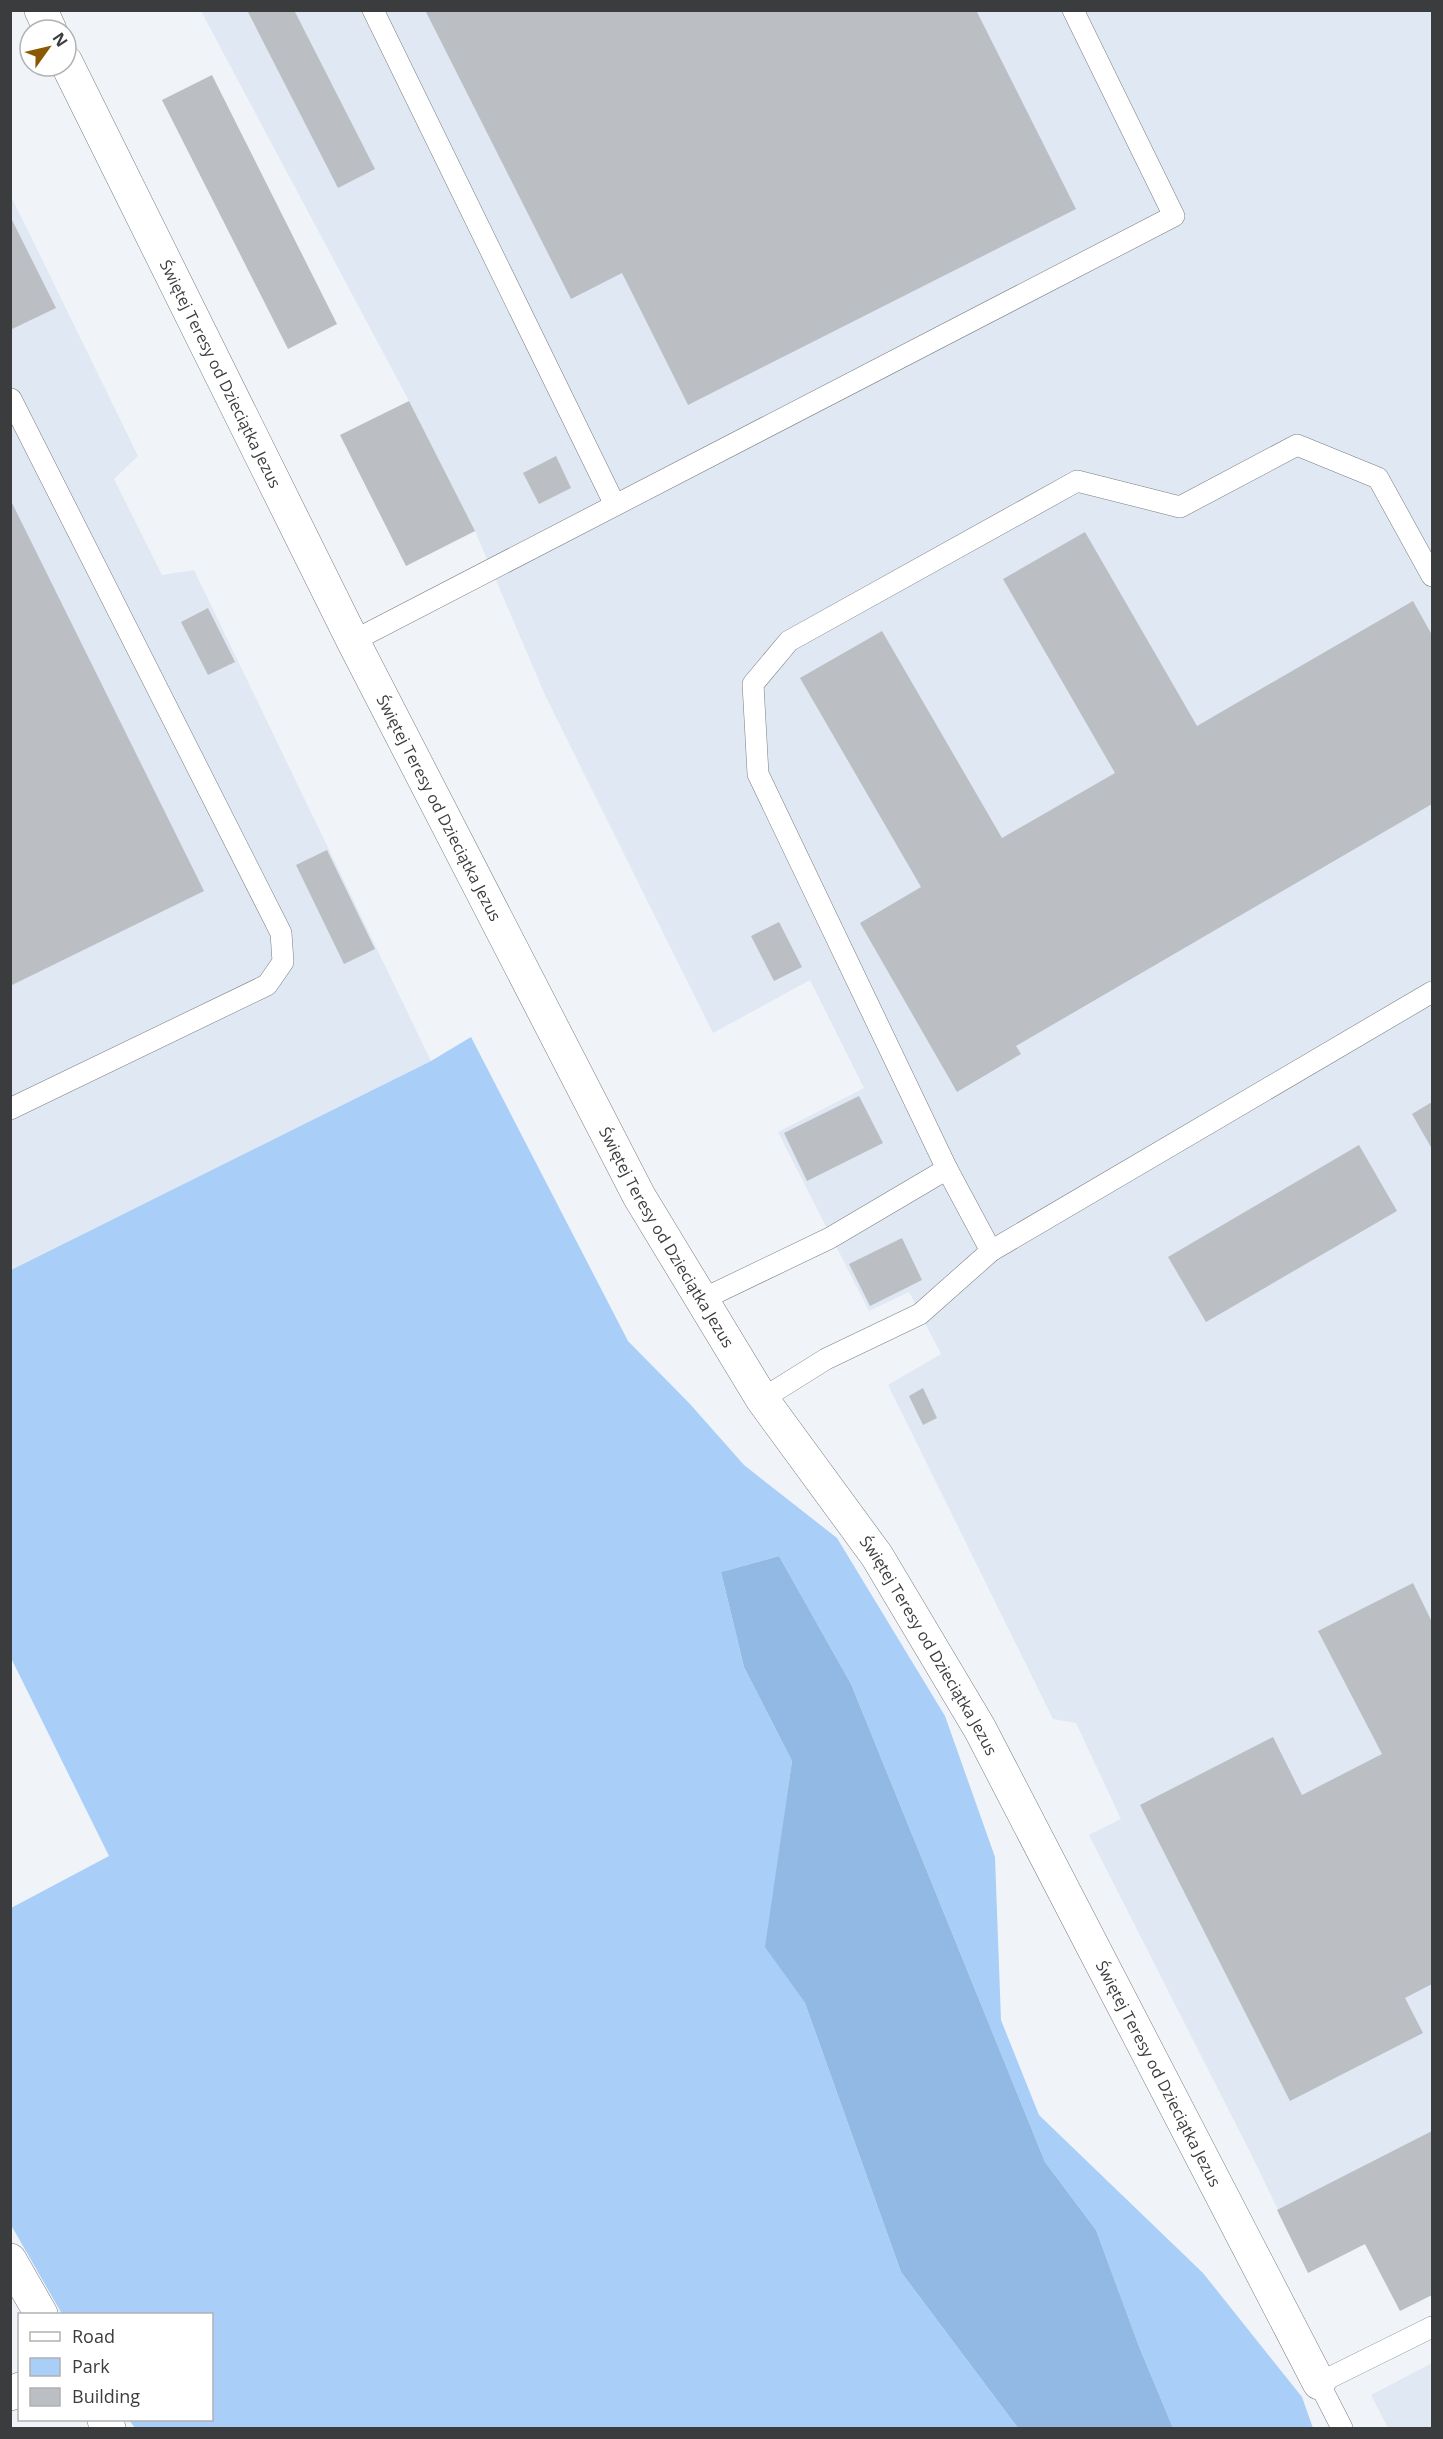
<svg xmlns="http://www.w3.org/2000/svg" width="1443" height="2439" viewBox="0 0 1443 2439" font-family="'Open Sans',sans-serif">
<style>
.built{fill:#dfe8f3}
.green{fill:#a9cff9}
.forest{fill:#92b9e4}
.building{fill:#bbbfc3}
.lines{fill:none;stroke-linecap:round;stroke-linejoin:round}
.service-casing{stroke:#7a7e82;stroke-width:22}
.minor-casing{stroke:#7a7e82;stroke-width:34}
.service{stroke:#fff;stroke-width:21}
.minor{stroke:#fff;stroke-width:33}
.labels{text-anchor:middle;stroke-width:5;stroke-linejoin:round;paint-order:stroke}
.street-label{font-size:16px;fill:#3a3c3e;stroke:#fff}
</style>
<rect width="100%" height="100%" fill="#f0f4f9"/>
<!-- built -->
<g class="built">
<polygon points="201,11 1432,11 1432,2295 1400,2311 1365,2244 1308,2272 1251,2154 1089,1835 1121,1819 1076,1723 1053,1719 888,1385 941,1354 909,1292 869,1311 778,1132 864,1088 810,980 713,1033 545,695 475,531 409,401"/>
<polygon points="10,194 138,456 114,479 162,575 194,570 431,1061 11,1270"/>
<polygon points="1432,2363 1432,2428 1388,2428 1371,2395"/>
</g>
<!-- green -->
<polygon class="green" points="471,1037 628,1341 690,1404 744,1465 837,1538 945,1716 995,1857 1001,2020 1039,2115 1203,2273 1302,2397 1313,2428 1173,2428 1140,2349 1096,2230 1045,2162 851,1684 779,1556 721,1572 744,1667 792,1761 766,1947 805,2003 901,2272 1018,2428 135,2428 129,2420 212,2420 212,2314 62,2314 11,2225 11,1908 109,1856 11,1658 11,1270 431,1061"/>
<!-- forest -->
<polygon class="forest" points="779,1556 851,1684 1045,2162 1096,2230 1140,2349 1173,2428 1018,2428 901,2272 805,2003 765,1947 792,1761 744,1667 721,1572"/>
<!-- building -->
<g class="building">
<polygon points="247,10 294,10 375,169 338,188"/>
<polygon points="425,10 976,10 1076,209 688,405 622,273 571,299"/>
<polygon points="212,75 337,324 288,349 162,100"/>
<polygon points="10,216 56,308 10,330"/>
<polygon points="409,401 475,531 406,566 340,435"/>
<polygon points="556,456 571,488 539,504 523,473"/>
<polygon points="10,499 204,891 10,986"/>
<polygon points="1085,532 1197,726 1413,601 1432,635 1432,804 1016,1046 1021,1054 957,1092 860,923 921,887 800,678 882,631 1002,838 1115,773 1003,579"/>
<polygon points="208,608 235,662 208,675 181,622"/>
<polygon points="327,850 375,949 344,964 296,865"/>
<polygon points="779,922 802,967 774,981 751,936"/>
<polygon points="859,1096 883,1143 807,1181 784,1133"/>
<polygon points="1432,1102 1432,1149 1412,1114"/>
<polygon points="1359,1145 1397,1211 1206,1322 1168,1257"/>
<polygon points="902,1238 922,1280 870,1306 849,1264"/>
<polygon points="923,1388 937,1418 923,1425 909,1396"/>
<polygon points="1413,1583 1432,1622 1432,1984 1405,1998 1423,2033 1290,2101 1140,1805 1273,1737 1302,1795 1382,1754 1318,1631"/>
<polygon points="1432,2131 1432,2295 1400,2311 1365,2244 1308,2273 1277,2210"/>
</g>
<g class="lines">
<defs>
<g id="service">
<polyline points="373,10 615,505"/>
<polyline points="353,641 1174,216 1073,10"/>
<polyline points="10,1109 267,985 283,962 281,933 11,399"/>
<polyline points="991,1251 947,1169 758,774 753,684 789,641 1077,481 1180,507 1297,445 1378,478 1432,576"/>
<polyline points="701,1300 830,1238 947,1169"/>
<polyline points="762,1399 826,1359 920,1314 991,1251 1432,992"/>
<polyline points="1342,2428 1319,2383 1432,2327"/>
</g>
<g id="minor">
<polyline points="41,10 50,30"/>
<path id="s1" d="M66,62l287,579 286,555 123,203 115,157 103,173 339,654"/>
<polyline points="10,2260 41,2314"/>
<polyline points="10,2394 20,2389"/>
<polyline points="104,2420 109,2428"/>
</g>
</defs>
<!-- service casing -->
<use href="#service" class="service-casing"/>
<!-- minor casing -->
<use href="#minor" class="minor-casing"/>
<!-- service -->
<use href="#service" class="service"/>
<!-- minor -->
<use href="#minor" class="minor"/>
</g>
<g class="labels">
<!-- street labels -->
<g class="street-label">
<text dy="6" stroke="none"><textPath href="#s1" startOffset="348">Świętej Teresy od Dzieciątka Jezus</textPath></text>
<text dy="6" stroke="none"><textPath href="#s1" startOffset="834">Świętej Teresy od Dzieciątka Jezus</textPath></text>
<text dy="6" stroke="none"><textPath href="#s1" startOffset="1320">Świętej Teresy od Dzieciątka Jezus</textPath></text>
<text dy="6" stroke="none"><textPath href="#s1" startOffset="1806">Świętej Teresy od Dzieciątka Jezus</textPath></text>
<text dy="6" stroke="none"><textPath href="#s1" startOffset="2292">Świętej Teresy od Dzieciątka Jezus</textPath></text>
</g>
</g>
<!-- border -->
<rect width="1443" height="2439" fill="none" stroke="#3a3c3e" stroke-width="24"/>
<!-- legend -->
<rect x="18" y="2313" width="195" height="108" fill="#ffffff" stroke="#b0b1b2" stroke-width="1.5"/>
<rect x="30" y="2332" width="30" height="9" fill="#ffffff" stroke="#b0b1b2" stroke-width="1.5"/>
<text x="72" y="2343" font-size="18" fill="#3a3c3e">Road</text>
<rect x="30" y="2358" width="30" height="18" fill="#a9cff9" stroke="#b0b1b2" stroke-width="1.5"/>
<text x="72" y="2373" font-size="18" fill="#3a3c3e">Park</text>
<rect x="30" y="2388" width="30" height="18" fill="#bbbfc3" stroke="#b0b1b2" stroke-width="1.5"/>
<text x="72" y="2403" font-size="18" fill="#3a3c3e">Building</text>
<!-- north arrow -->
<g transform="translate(48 48) rotate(56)"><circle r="28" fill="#ffffff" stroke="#b0b1b2" stroke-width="1.5"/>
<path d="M0-4.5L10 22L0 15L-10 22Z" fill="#8b5803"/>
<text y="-9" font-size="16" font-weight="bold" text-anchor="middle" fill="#3a3c3e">N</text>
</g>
</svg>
